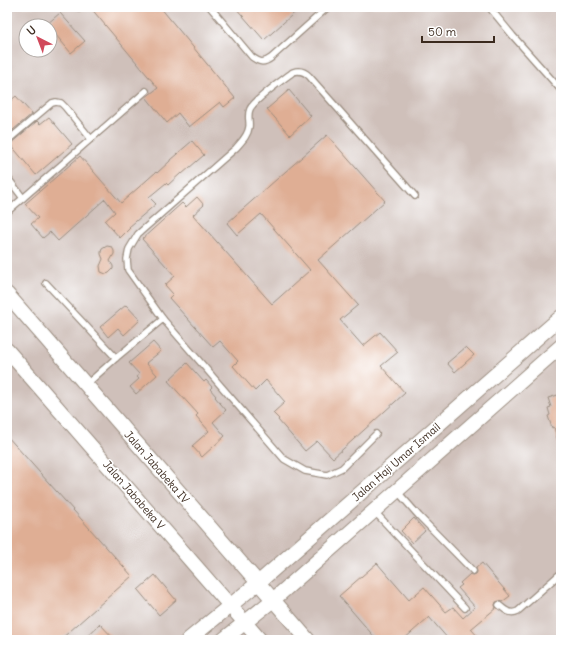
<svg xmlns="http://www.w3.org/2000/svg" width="568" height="647" viewBox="0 0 568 647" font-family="Delius,sans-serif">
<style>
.industrial{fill:#cfc0ba;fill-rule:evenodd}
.building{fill:#dfae94}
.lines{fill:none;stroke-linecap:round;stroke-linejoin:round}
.service-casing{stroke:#9a8c7f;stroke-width:8}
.tertiary-casing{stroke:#9a8c7f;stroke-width:16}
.service{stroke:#fff;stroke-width:5.5}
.tertiary{stroke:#fff;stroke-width:14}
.labels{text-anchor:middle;stroke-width:3;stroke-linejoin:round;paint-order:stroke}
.street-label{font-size:11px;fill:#3b2a1e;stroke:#fff}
</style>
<rect width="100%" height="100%" fill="#fff"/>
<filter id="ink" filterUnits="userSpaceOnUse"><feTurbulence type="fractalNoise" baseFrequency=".025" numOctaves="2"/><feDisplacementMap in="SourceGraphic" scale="8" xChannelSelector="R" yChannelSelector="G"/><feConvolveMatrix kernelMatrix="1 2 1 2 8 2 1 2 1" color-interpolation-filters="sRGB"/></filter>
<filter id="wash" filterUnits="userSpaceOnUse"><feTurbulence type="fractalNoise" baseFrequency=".012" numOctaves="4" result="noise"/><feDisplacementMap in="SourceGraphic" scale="16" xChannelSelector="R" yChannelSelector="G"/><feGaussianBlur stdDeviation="0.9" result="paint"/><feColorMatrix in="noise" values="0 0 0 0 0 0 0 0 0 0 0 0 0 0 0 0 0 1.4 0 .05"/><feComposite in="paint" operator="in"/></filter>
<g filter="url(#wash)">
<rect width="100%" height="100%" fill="#f8efe0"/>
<!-- industrial -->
<path class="industrial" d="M7,7h554v633h-554zM26,26h24v24h-24z"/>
<g id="blocks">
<!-- building -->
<g class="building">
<polygon points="90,7 160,7 235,98 224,107 220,102 189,127 178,113 167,123 146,97 158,88"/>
<polygon points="235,7 301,7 264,40"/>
<polygon points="60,13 85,41 71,53 50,28 50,26 48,26 47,24"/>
<polygon points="289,90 311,116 290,135 267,109"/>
<polygon points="16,96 32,114 7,135 7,104"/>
<polygon points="49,117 72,144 36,175 10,144 37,121 40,124"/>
<polygon points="327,135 385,201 318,260 358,305 340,320 363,346 380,332 398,352 381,366 405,393 333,458 317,441 305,451 278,420 279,419 273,413 285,402 266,380 255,391 233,366 238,361 220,341 213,347 169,298 173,294 165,285 175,276 142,239 182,203 186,207 197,197 204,205 193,215 272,304 310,270 261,214 237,235 227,223"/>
<polygon points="192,141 204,155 182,174 181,173 168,185 166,183 149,197 156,204 129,227 130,228 120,238 105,221 115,212 105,199 58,241 50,232 43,238 31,224 38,218 25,204 80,156 121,203 156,172 157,173 170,161 170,160"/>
<polygon points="107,246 112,247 114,251 114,254 110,261 113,266 113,269 109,273 106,274 101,272 100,266 103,259 101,254 101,252 102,249"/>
<polygon points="126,305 140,320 124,335 118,328 108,337 100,327"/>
<polygon points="153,342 161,351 146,363 157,375 136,394 130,387 139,379 137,377 139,374 129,363"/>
<polygon points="466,347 474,355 455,372 447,363"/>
<polygon points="187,363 204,382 206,380 212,387 210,389 216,396 215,397 226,410 213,422 225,436 202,457 192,446 209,431 196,416 198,414 168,381"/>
<polygon points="561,394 561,445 559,446 554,427 552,428 548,416 550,415 548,408 551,407 548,398"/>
<polygon points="7,436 132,576 60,640 7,640"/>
<polygon points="414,518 425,531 412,543 401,531"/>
<polygon points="377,563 409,600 424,587 446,612 453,607 463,618 475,607 458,588 462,585 460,583 470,574 472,575 476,574 477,572 476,568 482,563 510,596 502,602 499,601 496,602 495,605 496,608 471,629 481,640 449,640 429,617 403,640 377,640 339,596"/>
<polygon points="155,575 176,600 159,615 138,590"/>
<polygon points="100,624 115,640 83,640"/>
</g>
</g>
</g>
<g filter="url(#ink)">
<use href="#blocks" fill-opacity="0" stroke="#9a8c7f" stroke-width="1"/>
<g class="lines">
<defs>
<g id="service">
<polyline points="77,7 82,8 85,7"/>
<path d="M210,7l42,50c7,5 11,7 19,1l57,-51"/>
<polyline points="489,7 513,36 561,90"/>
<polyline points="7,141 52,103 56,102 61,103 65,107 91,139"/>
<polyline points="7,177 23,198"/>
<polyline points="7,212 146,91"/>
<polyline points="46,283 116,358"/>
<path d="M163,319l-35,-49 -1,-11 2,-10 9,-15 98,-86c5,-6 12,-12 13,-21 1,-6 -2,-11 1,-18 4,-9 34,-30 43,-37 6,-2 11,-1 16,4l106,120"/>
<polyline points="87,384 116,358 163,319 284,459 305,471 327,475 342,468 376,434"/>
<polyline points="397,491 419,516 473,571"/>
<polyline points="374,511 465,608"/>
<path d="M499,605c6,5 11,10 19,6l43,-38"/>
</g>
<g id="tertiary">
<polyline points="7,294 308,640"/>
<polyline points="7,350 260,640"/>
<polyline points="188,640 258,583 561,317"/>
<polyline points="223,640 273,600 561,346"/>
</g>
</defs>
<!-- service casing -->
<use href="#service" class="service-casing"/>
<!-- tertiary casing -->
<use href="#tertiary" class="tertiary-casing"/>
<!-- service -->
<use href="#service" class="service"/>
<!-- tertiary -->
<use href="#tertiary" class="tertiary"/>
</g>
</g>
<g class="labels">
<!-- street labels -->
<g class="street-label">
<text transform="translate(396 462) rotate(-41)" y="4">Jalan Haji Umar Ismail</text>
<text transform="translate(157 467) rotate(49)" y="4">Jalan Jababeka IV</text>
<text transform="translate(134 495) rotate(49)" y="4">Jalan Jababeka V</text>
</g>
</g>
<!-- margin -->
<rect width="568" height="647" fill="none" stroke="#fff" stroke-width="24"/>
<!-- north arrow -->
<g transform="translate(38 38) rotate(318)"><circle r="19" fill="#ffffff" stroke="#b1aaa5"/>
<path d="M0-3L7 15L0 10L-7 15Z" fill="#d1495b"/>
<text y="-6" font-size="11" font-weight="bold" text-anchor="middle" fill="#3b2a1e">U</text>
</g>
<!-- scale -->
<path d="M422 36v6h72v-6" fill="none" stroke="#3b2a1e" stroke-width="2"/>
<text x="428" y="36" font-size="12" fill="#3b2a1e" stroke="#ffffff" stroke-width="3" paint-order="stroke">50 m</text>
</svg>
